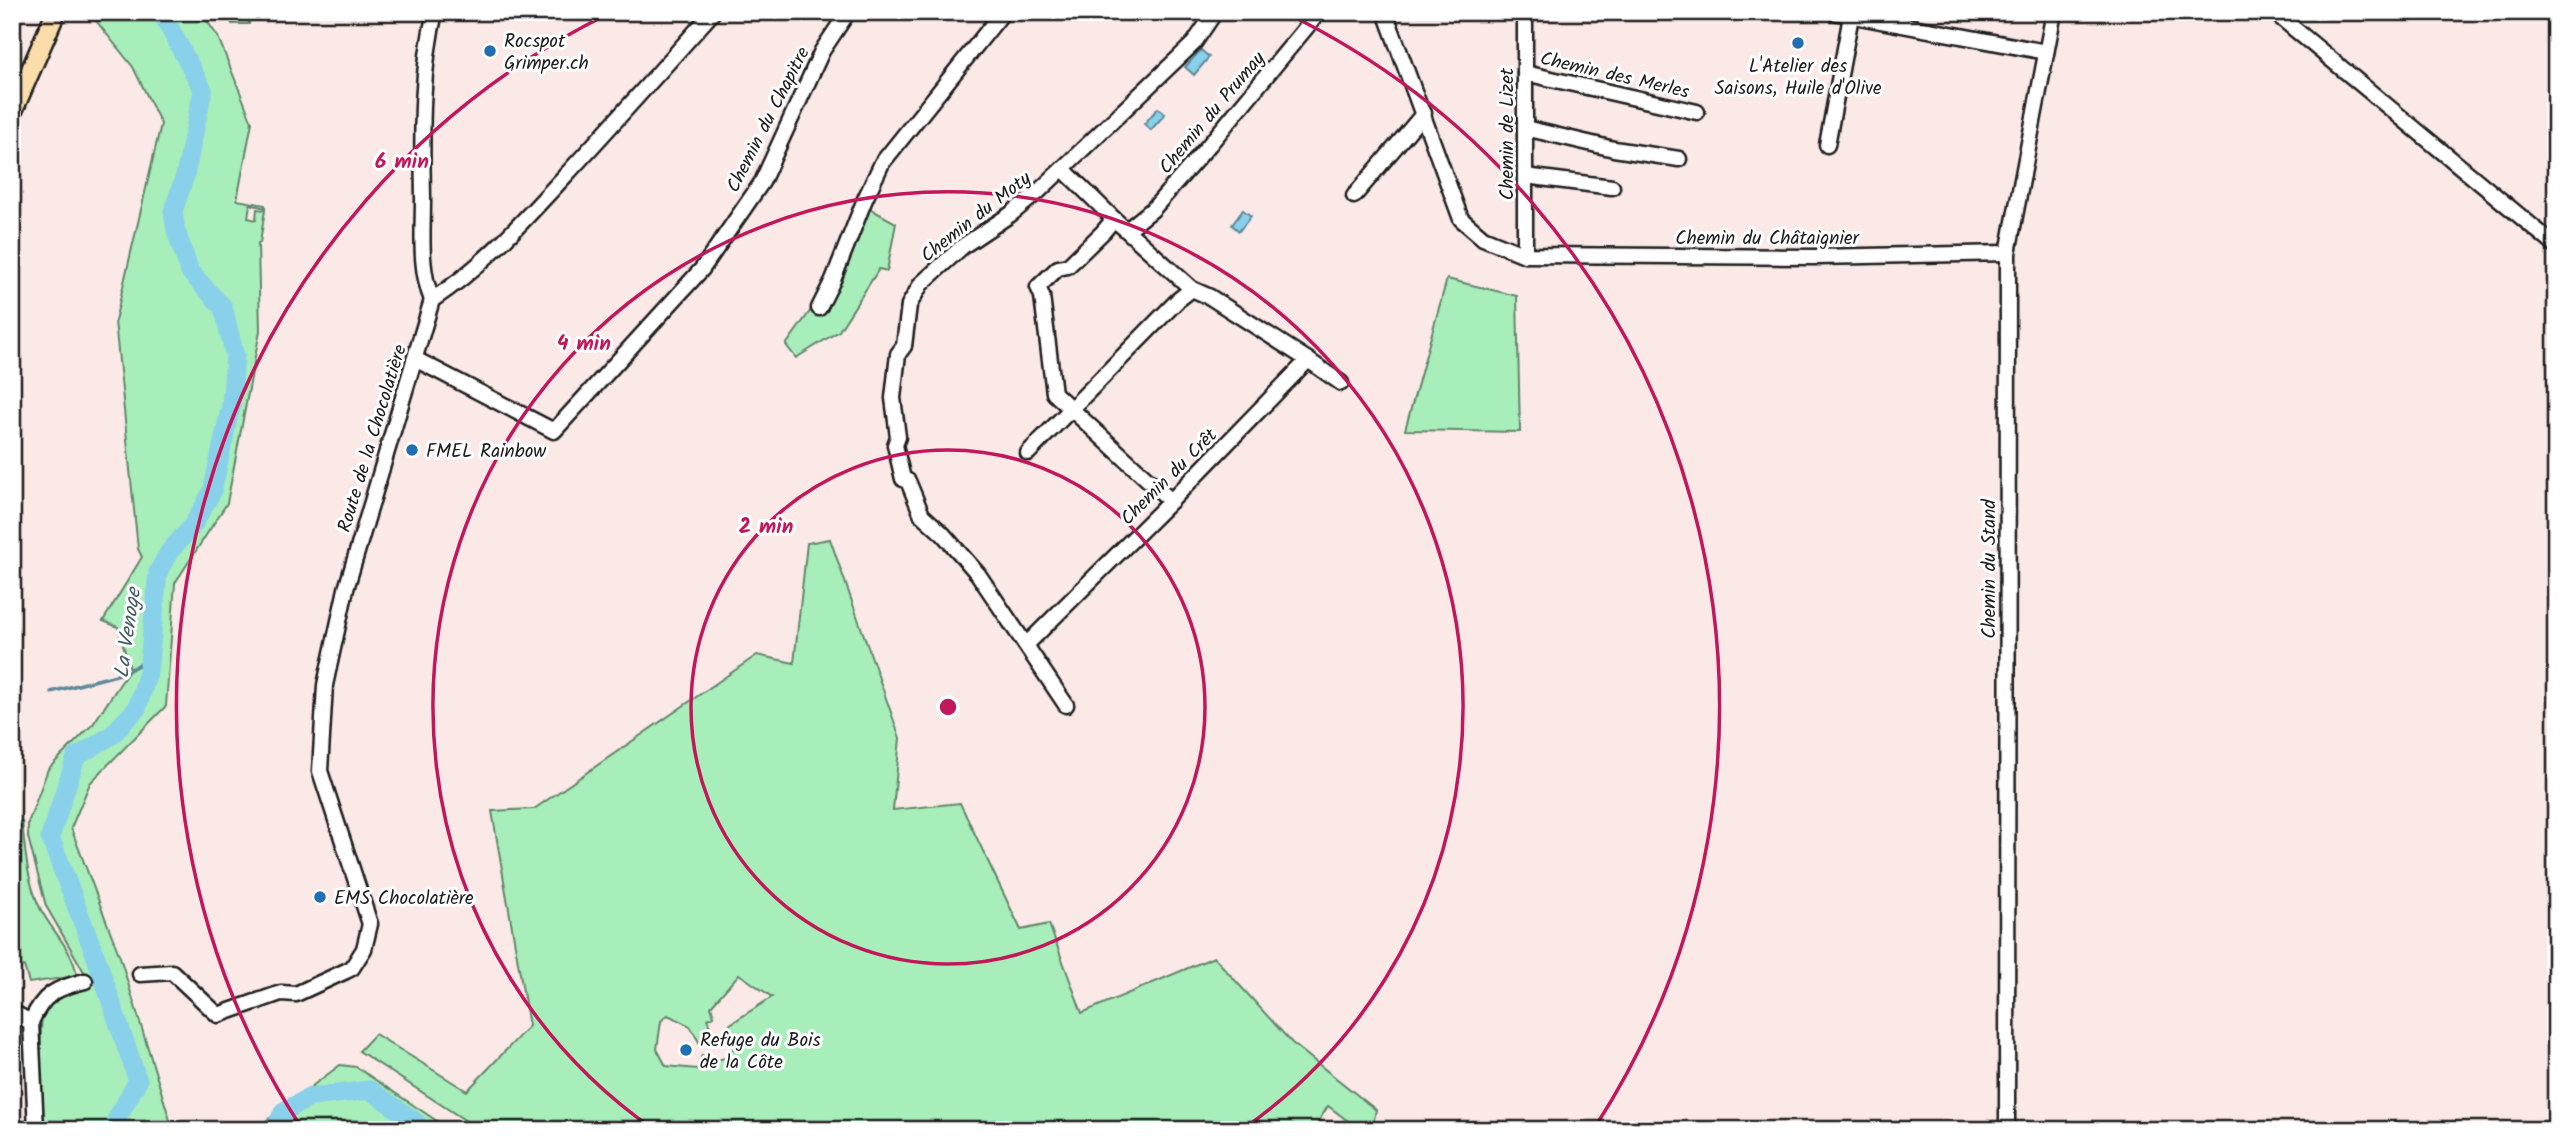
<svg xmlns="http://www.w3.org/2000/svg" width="2568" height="1142" viewBox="0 0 2568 1142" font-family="Kalam,sans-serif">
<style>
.green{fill:#a8eeba;stroke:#62856b;stroke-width:2;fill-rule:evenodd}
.water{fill:#89d0eb;stroke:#5d8898;stroke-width:2}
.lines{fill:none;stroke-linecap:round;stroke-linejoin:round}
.stream{stroke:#5d8898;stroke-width:3.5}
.river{stroke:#89d0eb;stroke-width:19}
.minor-casing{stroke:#1c1c1c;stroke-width:19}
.major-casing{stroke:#1c1c1c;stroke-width:23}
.minor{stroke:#fff;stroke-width:14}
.major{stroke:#fbddab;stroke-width:18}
.ring{fill:none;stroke:#c2185b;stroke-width:3.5}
.poi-dot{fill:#1f6fb2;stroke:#fff;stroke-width:2.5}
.labels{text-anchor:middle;stroke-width:6;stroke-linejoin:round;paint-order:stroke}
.poi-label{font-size:19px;fill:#1c1c1c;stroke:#fff;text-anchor:start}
.street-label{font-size:19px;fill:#1c1c1c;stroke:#fff}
.water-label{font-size:21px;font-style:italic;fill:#425b64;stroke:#fff}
.centre{fill:#c2185b;stroke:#fff;stroke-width:3.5}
.ring-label{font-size:21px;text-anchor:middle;font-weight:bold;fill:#c2185b;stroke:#fff;stroke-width:6;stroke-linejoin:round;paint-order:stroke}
</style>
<rect width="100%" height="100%" fill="#fbe9e7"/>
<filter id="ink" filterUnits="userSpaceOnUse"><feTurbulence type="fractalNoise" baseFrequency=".0143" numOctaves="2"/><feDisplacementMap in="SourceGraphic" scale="14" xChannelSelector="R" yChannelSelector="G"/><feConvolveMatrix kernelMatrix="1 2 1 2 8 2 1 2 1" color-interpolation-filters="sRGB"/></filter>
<g filter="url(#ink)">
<!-- green -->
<g class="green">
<polygon points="89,12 201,12 218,37 252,122 237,200 265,205 265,208 250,204 248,218 256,220 257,209 265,210 260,243 258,243 260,331 227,503 175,583 166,706 90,783 71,828 120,957 173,1130 42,1130 39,1076 42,1010 63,992 91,984 46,906 28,837 28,823 48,769 93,724 130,669 118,627 103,621 142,557 138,549 115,321 161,124 133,67"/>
<rect x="232" y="12" width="17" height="12"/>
<polygon points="865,206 896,223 887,271 879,269 839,331 796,358 786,345 823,293"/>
<polygon points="1447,279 1517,296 1520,432 1405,430"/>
<path d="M830,539l70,199 -7,72 67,-7 61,127 28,-6 33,89 132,-56 78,86 84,67 -4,20h-12l-32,-24 -15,24h-833l-121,-79 16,-17 92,57 62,-65 -37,-215 42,-2 223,-154 37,8 13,-120zM739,974l33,23 -43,28 7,19 -7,13 -15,4 -12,-6 -5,14 -31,-3 -9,-17 4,-28 7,-6 22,11 9,16 12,-8 -3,-15 6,-3 -3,-10z"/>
<path d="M22,821c3,29 5,60 18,87 12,24 33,41 37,68l-48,7 -5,-17 -12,3v-145z"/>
<polygon points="340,1065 356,1067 446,1127 446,1130 254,1130"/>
</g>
<!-- water -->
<g class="water">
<polygon points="1201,50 1209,57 1194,75 1185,67"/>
<polygon points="1158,108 1165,114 1151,130 1144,124"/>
<polygon points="1243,210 1251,216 1239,231 1232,225"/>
</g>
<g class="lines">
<!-- stream -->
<polyline class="stream" points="51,692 124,673 149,659"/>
<!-- river -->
<g class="river">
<polyline points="117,1130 117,1118 138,1081 97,960 50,837 76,757 112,735 137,708 148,673 158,572 169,552 193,525 212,492 231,406 235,356 223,307 190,272 176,231 173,211 185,176 203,90 161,12"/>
<polyline points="274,1130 284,1111 311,1097 370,1090 417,1123 420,1130"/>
</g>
<defs>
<g id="minor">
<polyline points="1385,12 1461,219 1483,238 1525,255 1817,257 2008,253"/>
<polyline points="1525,12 1525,255"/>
<polyline points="1833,12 2046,52"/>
<polyline points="2274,12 2556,246"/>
<polyline points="1525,73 1697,112"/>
<polyline points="1525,128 1614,149 1679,159"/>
<polyline points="1827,145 1851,16"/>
<polyline points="1063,169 1114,219 1192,289 1210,297 1308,360"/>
<polyline points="1525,176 1612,187"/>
<polyline points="1354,196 1424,113"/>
<polyline points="1114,219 1103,232 1068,266 1058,268 1038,287 1042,296 1054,393 1171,501"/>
<polyline points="1127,230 1153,209 1209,145 1319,12"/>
<path d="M432,300c-13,-32 -9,-67 -9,-101 -1,-63 -3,-125 12,-187"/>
<polyline points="819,308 833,280 865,199 882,163 1003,12"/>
<polyline points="415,359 554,431 702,269 762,182 822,51 848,12"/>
<polyline points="1028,453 1178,300 1192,289"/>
<polyline points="1026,645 1171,501 1308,360 1341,383"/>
<polyline points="1066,705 978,574 943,534 922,515 908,481 903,479 895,445 898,437 893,398 898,354 904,346 909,305 921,284 963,246 1011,214 1039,191 1194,43 1215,12"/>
<path d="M140,974l32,-2 46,43 63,-22 15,1 50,-23 6,-3 12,-19 6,-25 -50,-153 5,-86 21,-96 86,-289c51,-33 92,-80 133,-124 50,-54 99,-109 148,-164"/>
<polyline points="12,1012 31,1022"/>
<path d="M36,1130l-5,-108c12,-28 25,-34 54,-41"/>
<polyline points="2007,1130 2008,253 2054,12"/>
</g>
<polyline id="major" points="12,113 56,12"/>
</defs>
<!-- minor casing -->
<use href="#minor" class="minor-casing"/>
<!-- major casing -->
<use href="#major" class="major-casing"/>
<!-- minor -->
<use href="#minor" class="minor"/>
<!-- major -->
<use href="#major" class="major"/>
</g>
</g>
<!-- distance rings -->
<g class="ring">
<circle cx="948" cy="707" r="257"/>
<path d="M653 1129A515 515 0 1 1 1243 1129"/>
<path d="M301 1127A772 772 0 0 1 610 13M1286 13A772 772 0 0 1 1595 1127"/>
</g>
<!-- markers -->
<g class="poi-dot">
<circle cx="1798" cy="43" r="7"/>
<circle cx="490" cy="51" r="7"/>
<circle cx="412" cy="450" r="7"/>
<circle cx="320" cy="897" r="7"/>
<circle cx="686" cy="1050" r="7"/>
</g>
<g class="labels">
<!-- poi labels -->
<g class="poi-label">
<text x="504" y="47">Rocspot<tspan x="504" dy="22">Grimper.ch</tspan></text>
<text x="1798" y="72" text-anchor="middle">L'Atelier des<tspan x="1798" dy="22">Saisons, Huile d'Olive</tspan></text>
<text x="426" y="457">FMEL Rainbow</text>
<text x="334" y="904">EMS Chocolatière</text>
<text x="700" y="1046">Refuge du Bois<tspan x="700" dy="22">de la Côte</tspan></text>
</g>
<!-- street labels -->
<g class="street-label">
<text transform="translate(1615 74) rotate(13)" y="7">Chemin des Merles</text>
<text transform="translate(1211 112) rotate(-50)" y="7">Chemin du Prumay</text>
<text transform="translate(767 119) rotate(-63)" y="7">Chemin du Chapitre</text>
<text transform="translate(1506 134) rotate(-90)" y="7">Chemin de Lizet</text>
<text transform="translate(975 216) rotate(-38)" y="7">Chemin du Moty</text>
<text x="1767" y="244">Chemin du Châtaignier</text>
<text transform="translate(371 438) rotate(-73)" y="7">Route de la Chocolatière</text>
<text transform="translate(1168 476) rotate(-45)" y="7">Chemin du Crêt</text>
<text transform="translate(1988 569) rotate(-90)" y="7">Chemin du Stand</text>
</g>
<!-- water labels -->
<g class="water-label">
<text transform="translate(127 633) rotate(-82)" y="7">La Venoge</text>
</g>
</g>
<circle cx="948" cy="707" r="10" class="centre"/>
<g class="ring-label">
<text x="402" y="168">6 min</text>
<text x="584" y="350">4 min</text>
<text x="766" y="533">2 min</text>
</g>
<!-- margin -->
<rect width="2568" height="1142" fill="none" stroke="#fff" stroke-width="42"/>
<rect x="21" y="21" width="2526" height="1100" fill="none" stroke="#1c1c1c" stroke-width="2.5" filter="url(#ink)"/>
</svg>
